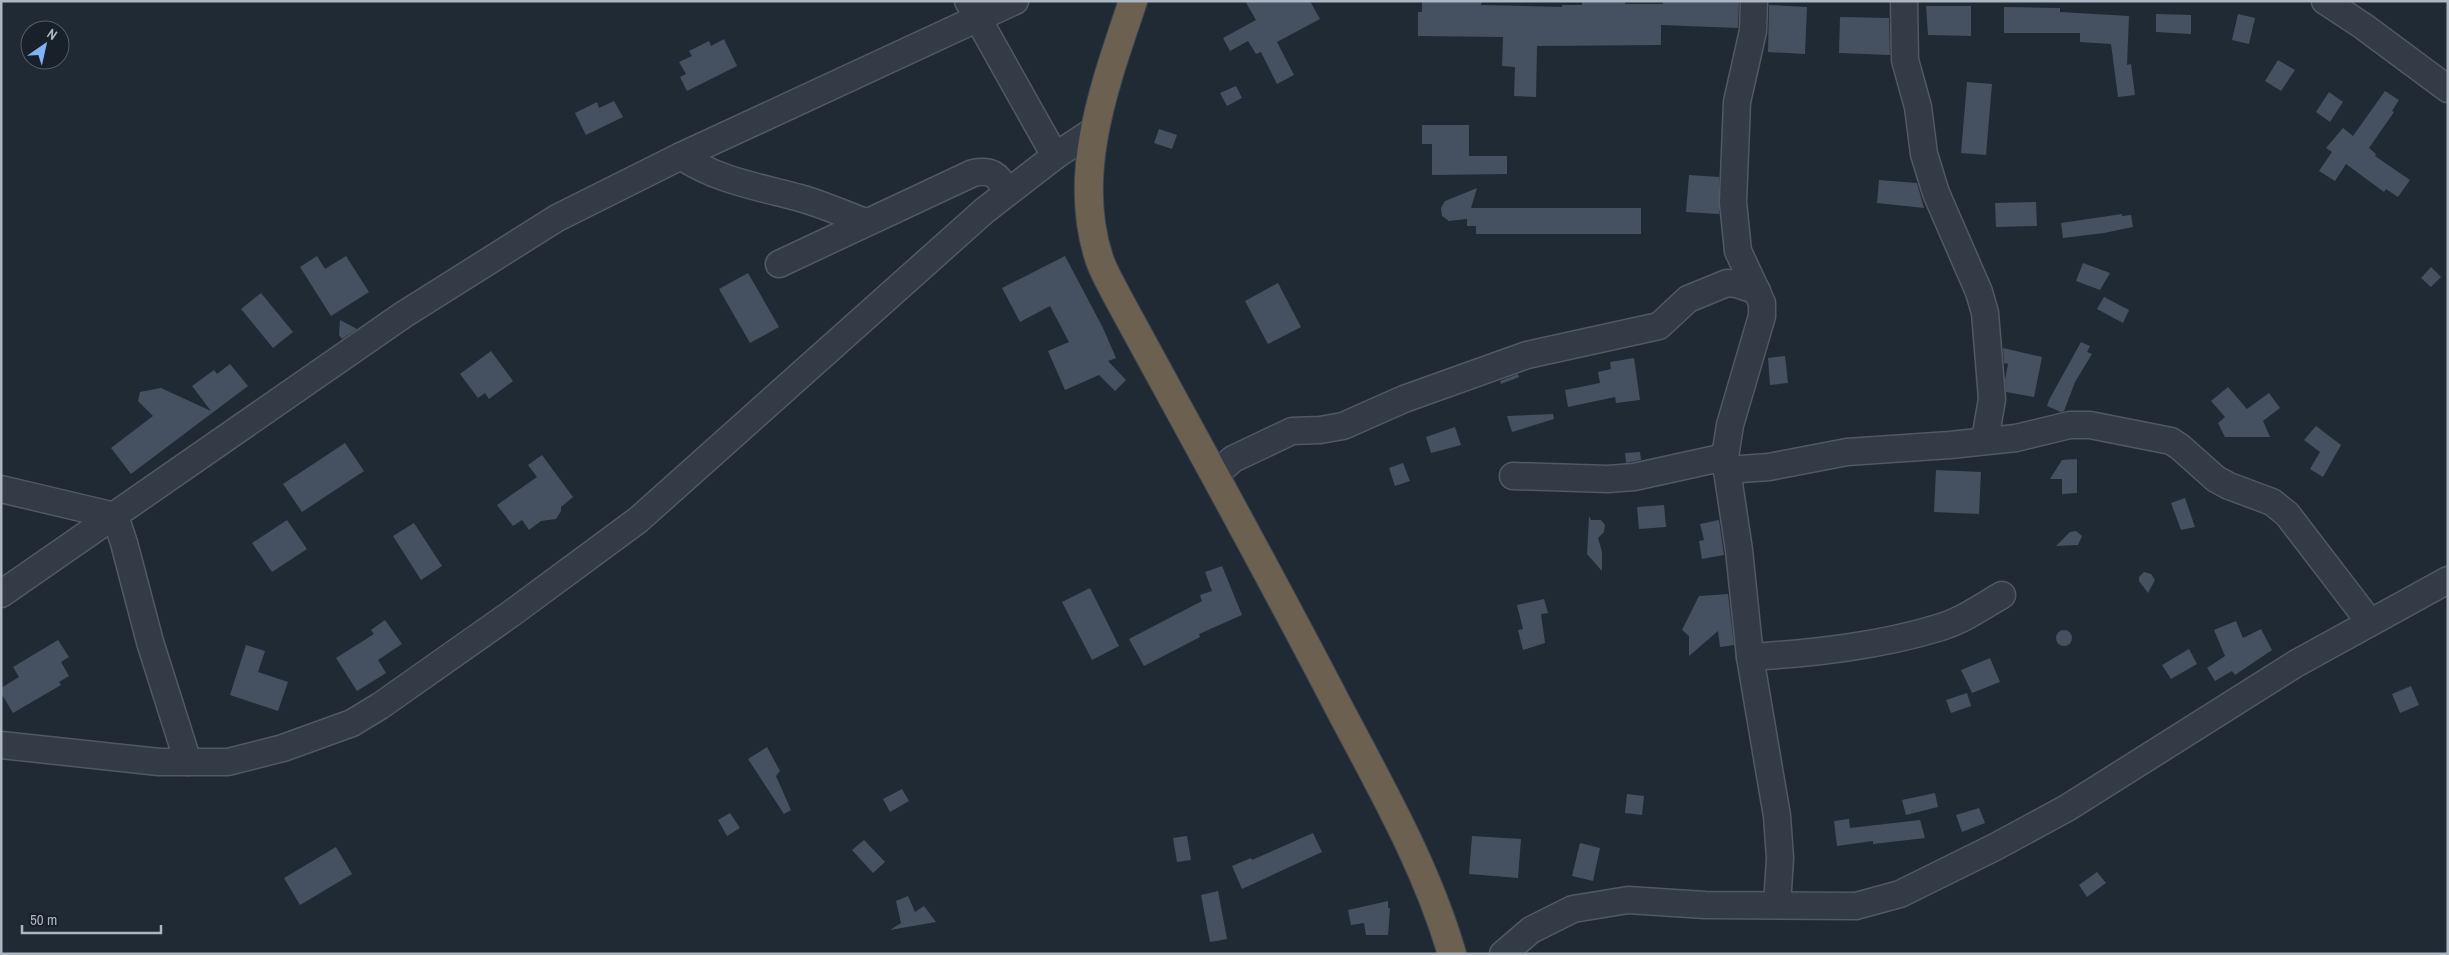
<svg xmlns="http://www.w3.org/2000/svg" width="2449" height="955" viewBox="0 0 2449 955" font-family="'Archivo Narrow',sans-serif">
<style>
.building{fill:#455160}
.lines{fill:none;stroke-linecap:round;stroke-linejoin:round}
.minor-casing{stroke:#505964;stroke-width:29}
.highway-casing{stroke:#3d4651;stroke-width:30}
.minor{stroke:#333c46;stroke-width:26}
.highway{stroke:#6c6050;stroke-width:28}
</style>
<rect width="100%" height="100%" fill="#1f2a35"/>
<!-- building -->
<g class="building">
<polygon points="1245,1 1310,1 1320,19 1277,42 1294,75 1277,84 1261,52 1256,54 1248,41 1230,51 1223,38 1256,20"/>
<polygon points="1422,1 1482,1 1481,5 1562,7 1562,5 1582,5 1582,1 1625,1 1625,4 1663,4 1663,1 1739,1 1738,28 1661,25 1661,45 1537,46 1536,97 1514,96 1515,67 1502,66 1503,37 1418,36 1418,12 1422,12"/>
<polygon points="1769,5 1807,7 1805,54 1768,52"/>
<polygon points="1926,6 1971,6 1971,36 1928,35"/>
<polygon points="2004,7 2060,8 2060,12 2129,16 2127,65 2131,64 2135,95 2118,97 2111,44 2080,42 2080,33 2004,33"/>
<polygon points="2156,14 2191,15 2191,34 2156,32"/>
<polygon points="2238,14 2255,18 2249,44 2232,40"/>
<polygon points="1840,17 1889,18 1890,55 1839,53"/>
<polygon points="724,39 737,66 687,91 680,77 686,74 679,62 692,56 689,51 709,41 711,46"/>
<polygon points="2278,60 2295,70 2281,91 2265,81"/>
<polygon points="1967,82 1992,84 1986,155 1961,153"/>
<polygon points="1236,86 1242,98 1227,106 1220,93"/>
<polygon points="2385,91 2399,100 2392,111 2394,112 2369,148 2376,154 2375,156 2410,180 2398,197 2386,189 2384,192 2346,164 2335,181 2319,171 2332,152 2326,148 2343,128 2353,136"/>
<polygon points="2329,92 2343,102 2330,122 2316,112"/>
<polygon points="614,101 623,117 586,135 575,113 597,102 599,108"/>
<polygon points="1422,125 1469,125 1469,156 1507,156 1507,174 1432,175 1432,144 1422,144"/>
<polygon points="1159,129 1177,135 1172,149 1154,143"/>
<polygon points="1689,175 1719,177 1719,214 1686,212"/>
<polygon points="1879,180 1917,183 1924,208 1877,203"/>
<polygon points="1477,188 1471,208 1641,208 1641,234 1476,234 1476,226 1467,226 1467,219 1449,221 1442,216 1441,208 1445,201"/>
<polygon points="2036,202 2037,226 1996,227 1995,203"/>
<polygon points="2122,214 2122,216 2131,215 2133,227 2104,233 2063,238 2061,223"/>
<polygon points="317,256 325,269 346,256 369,292 331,316 300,267"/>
<polygon points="1065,256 1103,328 1116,358 1108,361 1126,380 1115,391 1099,375 1065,390 1048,351 1069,342 1050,306 1020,322 1002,288"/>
<polygon points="2083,263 2110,273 2100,290 2076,281"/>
<polygon points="2431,267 2441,277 2431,287 2421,278"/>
<polygon points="748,273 779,327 750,343 719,289"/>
<polygon points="1278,283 1301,327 1268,344 1245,301"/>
<polygon points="261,293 293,332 273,348 241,309"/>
<polygon points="2104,297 2129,310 2123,323 2097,309"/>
<polygon points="340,320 357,329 342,339 339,335"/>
<polygon points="2081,342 2090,346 2087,352 2092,354 2075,382 2064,411 2061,412 2047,406 2049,400"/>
<polygon points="2003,348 2042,357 2034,397 2006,392 2005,380 2008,364 2004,363"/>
<polygon points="491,351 513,381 489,399 485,393 478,398 460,374"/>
<polygon points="1785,356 1788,383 1770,385 1768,358"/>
<polygon points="1634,358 1640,400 1616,403 1615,397 1568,407 1565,390 1600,383 1598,372 1611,369 1610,362"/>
<polygon points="230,364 248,386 131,474 111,448 153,416 138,401 140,392 161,388 211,411 192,386 214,370 217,374"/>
<polygon points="1518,374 1519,377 1501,384 1500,381"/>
<polygon points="2228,387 2247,409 2269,393 2280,408 2263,421 2270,437 2225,437 2218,423 2225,417 2211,401"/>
<polygon points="1553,414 1554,419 1512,432 1507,416"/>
<polygon points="2316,426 2341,445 2323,477 2310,469 2320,452 2304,440"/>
<polygon points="1455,427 1461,445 1431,453 1426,437"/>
<polygon points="345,443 364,471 302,512 283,484"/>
<polygon points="1640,452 1641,460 1626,463 1625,453"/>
<polygon points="542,455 573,497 561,507 561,511 556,519 541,521 529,530 522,520 513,526 497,505 537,477 528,465"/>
<polygon points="2077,459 2077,493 2062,494 2062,479 2050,479 2062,460"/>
<polygon points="1403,463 1410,481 1395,486 1389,468"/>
<polygon points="1936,470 1981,472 1979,514 1934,512"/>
<polygon points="2185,498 2195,527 2181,530 2171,503"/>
<polygon points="1664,505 1666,527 1639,529 1637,507"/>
<polygon points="1589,516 1591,520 1601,520 1605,525 1604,532 1598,538 1602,552 1602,571 1587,554"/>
<polygon points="287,520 307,549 272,572 252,543"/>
<polygon points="1719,520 1724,555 1702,559 1699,541 1704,540 1700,524"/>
<polygon points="414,523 442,566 421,580 393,536"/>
<polygon points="2076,531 2082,536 2078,545 2056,546 2070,532"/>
<polygon points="1222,566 1242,615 1199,634 1200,637 1144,666 1129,639 1202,601 1200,595 1212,591 1205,572"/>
<polygon points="2144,572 2151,574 2155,580 2148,593 2139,581 2139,577"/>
<polygon points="1090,588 1119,646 1092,660 1062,602"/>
<polygon points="1728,594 1734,645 1720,647 1718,631 1689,656 1689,636 1682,630 1699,596"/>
<polygon points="1544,599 1548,613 1541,614 1545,643 1523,650 1518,630 1523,629 1517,605"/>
<polygon points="385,620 402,644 378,660 386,673 357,691 336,658 374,634 371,630"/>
<polygon points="2236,621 2243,638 2261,629 2272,650 2235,675 2232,671 2215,681 2207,668 2225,656 2214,630"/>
<circle cx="2064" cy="638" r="8"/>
<polygon points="58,640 69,657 61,662 69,676 59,682 61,685 13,713 1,693 1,688 19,677 13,667"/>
<polygon points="246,645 265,651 258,672 288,682 278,711 230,695"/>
<polygon points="2189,649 2197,664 2171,679 2162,665"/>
<polygon points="1990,658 2000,682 1972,693 1961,670"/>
<polygon points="2411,686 2419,705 2400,713 2392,694"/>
<polygon points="1967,693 1971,706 1951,713 1946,700"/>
<polygon points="767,747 780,771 776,776 791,810 784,814 748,759"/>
<polygon points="902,789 909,801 890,812 883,799"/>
<polygon points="1935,793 1938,807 1906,815 1902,800"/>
<polygon points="1627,794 1644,796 1642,815 1625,813"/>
<polygon points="1979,808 1985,823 1962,832 1956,815"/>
<polygon points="730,813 740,828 727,836 718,820"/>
<polygon points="1849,819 1850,828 1920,820 1925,838 1873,844 1873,841 1837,846 1834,821"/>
<polygon points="1313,833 1322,852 1242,889 1232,866 1251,858 1252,860"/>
<polygon points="1187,836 1191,860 1177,862 1173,838"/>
<polygon points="1472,836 1521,839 1518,878 1469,874"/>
<polygon points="864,840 885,862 873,873 852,850"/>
<polygon points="1580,843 1600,848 1593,881 1572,876"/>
<polygon points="336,847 352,874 300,905 284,878"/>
<polygon points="2097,872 2106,883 2087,897 2079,885"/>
<polygon points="1218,891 1227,939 1210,942 1201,895"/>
<polygon points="908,896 915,912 924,906 936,922 890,930 901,923 896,901"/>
<polygon points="1388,901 1388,908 1390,908 1388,935 1366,935 1364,923 1351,925 1348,910"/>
</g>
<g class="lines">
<defs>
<g id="minor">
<polyline points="968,1 1055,156"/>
<polyline points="1754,1 1753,31 1737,102 1733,202 1738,251 1762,303 1762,316 1730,425 1725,457 1739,550 1750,657 1777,816 1780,858 1777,905"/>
<polyline points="1904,1 1905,60 1918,107 1924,154 1936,193 1979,292 1985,313 1992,399 1985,440"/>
<polyline points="2325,1 2363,26 2448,89"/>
<path d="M681,156c35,24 78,31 119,42 22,6 44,16 65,24"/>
<path d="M779,264l194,-91c21,-4 24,3 35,19"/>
<polyline points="1727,470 1769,467 1847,452 1950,445 2016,438 2070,425 2090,425 2171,441 2180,447 2216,479 2229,486 2272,502 2287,514 2369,621"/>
<polyline points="1215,475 1233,459 1292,431 1320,430 1343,426 1404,399 1527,355 1659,326 1688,299 1727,283 1737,284 1757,291"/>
<polyline points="1513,476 1608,479 1634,477 1725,457"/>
<polyline points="1,489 115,516 124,543 150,642 188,762"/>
<polyline points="1,594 403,315 557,218 681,156 1015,1"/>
<path d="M1750,657c64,-4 130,-11 191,-30 22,-7 41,-20 61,-32"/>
<polyline points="1,745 159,762 228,762 283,748 352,723 380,706 512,613 638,520 984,211 1055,156 1093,131"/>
<polyline points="1503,954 1531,930 1573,909 1628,900 1705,905 1856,906 1900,894 1995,847 2067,808 2297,663 2448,580"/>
</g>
<path id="highway" d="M1133,1c-27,81 -62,171 -34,257 4,13 12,26 18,38 74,136 149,271 220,408 43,82 89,161 115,250"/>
</defs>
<!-- minor casing -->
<use href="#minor" class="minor-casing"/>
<!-- highway casing -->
<use href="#highway" class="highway-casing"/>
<!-- minor -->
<use href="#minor" class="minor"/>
<!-- highway -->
<use href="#highway" class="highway"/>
</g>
<!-- border -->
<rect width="2449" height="955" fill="none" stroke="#adb6c3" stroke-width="5"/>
<!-- north arrow -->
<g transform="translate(45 45) rotate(34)"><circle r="24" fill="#18212a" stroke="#545d67"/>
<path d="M0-4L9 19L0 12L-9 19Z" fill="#7fb2f6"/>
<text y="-8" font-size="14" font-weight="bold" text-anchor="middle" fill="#adb6c3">N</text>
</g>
<!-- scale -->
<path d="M22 925v8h139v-8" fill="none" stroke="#adb6c3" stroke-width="2.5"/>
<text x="30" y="925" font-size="15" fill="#adb6c3" stroke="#18212a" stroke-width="4" paint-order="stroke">50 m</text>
</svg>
